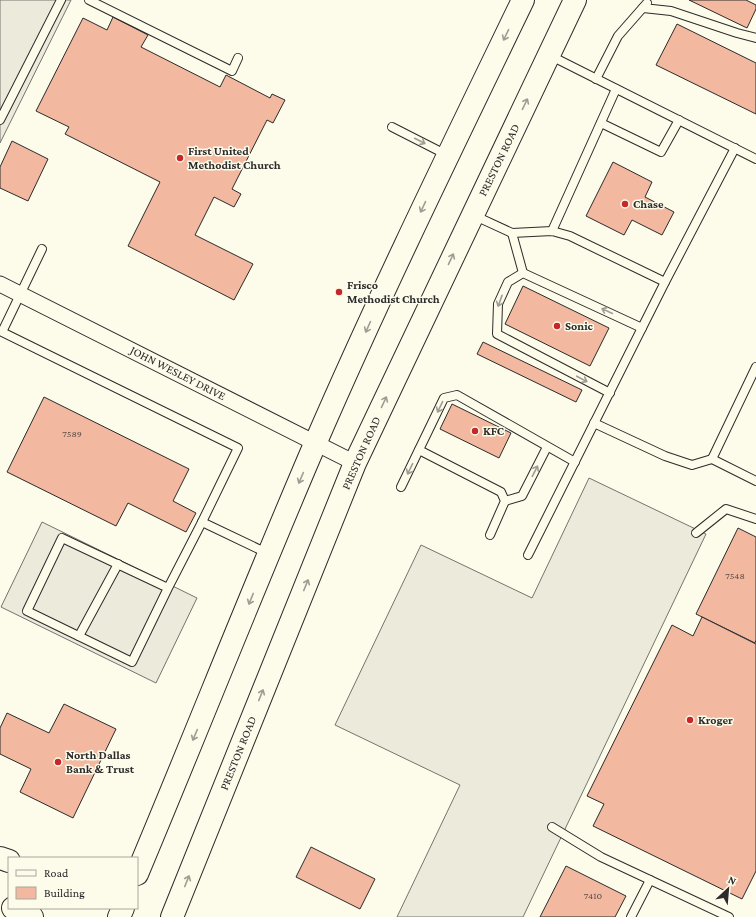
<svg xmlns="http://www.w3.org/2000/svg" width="756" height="917" viewBox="0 0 756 917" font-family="'Crimson Pro',serif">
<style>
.parking{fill:#eceadb;stroke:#74746e}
.building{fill:#f2b8a0;stroke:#2b2b2b}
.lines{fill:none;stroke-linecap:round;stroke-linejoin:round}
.service-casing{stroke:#2b2b2b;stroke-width:10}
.minor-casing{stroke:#2b2b2b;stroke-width:17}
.secondary-casing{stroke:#2b2b2b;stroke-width:24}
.primary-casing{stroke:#2b2b2b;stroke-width:24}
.service{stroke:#fdfbea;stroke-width:8}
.minor{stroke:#fdfbea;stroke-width:15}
.secondary{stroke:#fdfbea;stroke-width:22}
.primary{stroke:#fdfbea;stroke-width:22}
.oneway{stroke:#9e9d94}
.poi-dot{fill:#c62828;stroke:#fdfbea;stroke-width:1.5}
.labels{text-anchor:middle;stroke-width:3;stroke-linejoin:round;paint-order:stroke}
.number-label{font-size:10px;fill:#5d4e48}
.poi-label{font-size:12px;font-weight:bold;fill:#2b2b2b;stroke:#fdfbea;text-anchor:start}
.street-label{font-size:12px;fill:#2b2b2b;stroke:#fdfbea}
</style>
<rect width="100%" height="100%" fill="#fdfbea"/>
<!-- parking -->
<g class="parking">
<polygon points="0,0 71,0 0,143"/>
<polygon points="589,478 706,534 523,917 397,917 460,785 335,725 421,545 532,598"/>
<polygon points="42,522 197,598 156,683 1,607"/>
</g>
<!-- building -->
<g class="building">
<polygon points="689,0 746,0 756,5 756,9 747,28"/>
<polygon points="113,17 148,35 141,47 220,87 226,75 270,98 272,94 285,100 273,123 267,120 232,189 241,194 234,207 214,197 195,235 253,264 234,300 128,246 160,182 65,134 69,127 36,111 83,18 107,30"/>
<polygon points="677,24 756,63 756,114 656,65"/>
<polygon points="12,141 48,159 28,201 0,188 0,167"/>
<polygon points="613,162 652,182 645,197 674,212 662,235 632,220 624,235 586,216"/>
<polygon points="523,286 609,328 590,366 505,324"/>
<polygon points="483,342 582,390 576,402 477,354"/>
<polygon points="44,397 189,469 173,501 196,513 186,532 128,503 116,526 7,472"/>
<polygon points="452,404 511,433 499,458 440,429"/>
<polygon points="738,528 756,537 756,640 755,643 696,614"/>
<polygon points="702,617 756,644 756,871 742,899 593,826 604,804 587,796 672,625 693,636"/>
<polygon points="64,704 116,729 73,818 20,792 31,769 0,754 0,728 7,713 49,733"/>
<polygon points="311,847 375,879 360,909 296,877"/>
<polygon points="566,866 626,896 615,917 540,917"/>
</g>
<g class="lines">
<defs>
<g id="service">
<polyline points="89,0 232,71 238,58"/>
<polyline points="643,8 671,11 737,33 756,38"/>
<polyline points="549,55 756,159"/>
<polyline points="596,79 618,36 647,3"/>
<polyline points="0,120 61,0"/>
<polyline points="601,123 661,152 679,120"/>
<polyline points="392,127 447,155"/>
<polyline points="473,215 512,233 552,231 570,236 665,282"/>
<polyline points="552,231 616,89"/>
<polyline points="512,233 523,273"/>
<polyline points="42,249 2,332 238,448 202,522 269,554"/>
<polyline points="756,367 712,459 756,481"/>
<polyline points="610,393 497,334 498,304 508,282 523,273 642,328"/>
<polyline points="594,423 665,456 692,465 712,459"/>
<polyline points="419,450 501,492 505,501 490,535"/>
<polyline points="401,487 444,398 457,395 575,462"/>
<polyline points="505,501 522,496 547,447"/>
<polyline points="696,533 726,509 756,519"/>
<polyline points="528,555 665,282 735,148"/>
<polyline points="168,588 132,662 27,611 62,538 168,588 202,522"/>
<polyline points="79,636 118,564"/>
<polyline points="552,827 601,857 729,917"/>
<polyline points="631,917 650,880"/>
</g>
<polyline id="minor" points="0,284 355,463"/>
<g id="secondary">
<polyline points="0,858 9,861"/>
<polyline points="13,908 32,917"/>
</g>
<g id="primary">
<path d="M137,874c60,-143 117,-288 178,-430 65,-150 137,-297 208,-444"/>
<polyline points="119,917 123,908"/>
<polyline points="172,917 355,463 575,0"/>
</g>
</defs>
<!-- service casing -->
<use href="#service" class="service-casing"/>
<!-- minor casing -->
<use href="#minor" class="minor-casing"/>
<!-- secondary casing -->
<use href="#secondary" class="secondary-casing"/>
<!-- primary casing -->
<use href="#primary" class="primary-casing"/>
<!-- service -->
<use href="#service" class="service"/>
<!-- minor -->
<use href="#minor" class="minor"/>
<!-- secondary -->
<use href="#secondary" class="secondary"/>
<!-- primary -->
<use href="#primary" class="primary"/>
</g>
<!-- one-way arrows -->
<defs><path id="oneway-shaft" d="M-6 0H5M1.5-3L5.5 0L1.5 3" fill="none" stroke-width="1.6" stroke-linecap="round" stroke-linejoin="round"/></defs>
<g class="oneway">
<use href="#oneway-shaft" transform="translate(506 35) rotate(116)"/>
<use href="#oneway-shaft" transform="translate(525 104) rotate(-64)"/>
<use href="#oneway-shaft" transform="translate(420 141) rotate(27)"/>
<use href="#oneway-shaft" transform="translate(423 207) rotate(115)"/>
<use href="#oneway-shaft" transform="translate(451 259) rotate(-65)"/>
<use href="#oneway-shaft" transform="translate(500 301) rotate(110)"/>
<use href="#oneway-shaft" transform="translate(607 311) rotate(-155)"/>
<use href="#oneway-shaft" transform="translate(368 327) rotate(114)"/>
<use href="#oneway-shaft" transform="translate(582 379) rotate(28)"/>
<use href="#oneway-shaft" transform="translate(384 402) rotate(-65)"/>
<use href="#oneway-shaft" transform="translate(440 407) rotate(116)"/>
<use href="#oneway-shaft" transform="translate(410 469) rotate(116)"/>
<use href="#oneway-shaft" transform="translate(535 471) rotate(-63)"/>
<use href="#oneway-shaft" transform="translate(301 478) rotate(113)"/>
<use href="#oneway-shaft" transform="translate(306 585) rotate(-68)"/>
<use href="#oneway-shaft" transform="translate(251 599) rotate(112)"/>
<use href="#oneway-shaft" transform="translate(261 695) rotate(-68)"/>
<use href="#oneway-shaft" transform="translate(195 735) rotate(113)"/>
<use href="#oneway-shaft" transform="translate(187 881) rotate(-68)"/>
</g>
<!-- markers -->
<g class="poi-dot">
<circle cx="180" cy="158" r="4"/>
<circle cx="625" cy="204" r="4"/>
<circle cx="339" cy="292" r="4"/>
<circle cx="557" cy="326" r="4"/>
<circle cx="475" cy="431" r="4"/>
<circle cx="690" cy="720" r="4"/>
<circle cx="58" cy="762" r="4"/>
</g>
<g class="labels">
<!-- number labels -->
<g class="number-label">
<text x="72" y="437">7589</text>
<text x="735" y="579">7548</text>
<text x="593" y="899">7410</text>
</g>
<!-- poi labels -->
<g class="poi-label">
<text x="188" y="155">First United<tspan x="188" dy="14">Methodist Church</tspan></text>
<text x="633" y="208">Chase</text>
<text x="347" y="289">Frisco<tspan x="347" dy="14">Methodist Church</tspan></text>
<text x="565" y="330">Sonic</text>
<text x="483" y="435">KFC</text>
<text x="698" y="724">Kroger</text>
<text x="66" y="759">North Dallas<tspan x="66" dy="14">Bank &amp; Trust</tspan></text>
</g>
<!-- street labels -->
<g class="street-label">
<text transform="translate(499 160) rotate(-64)" y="4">PRESTON ROAD</text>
<text transform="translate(178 373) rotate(27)" y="4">JOHN WESLEY DRIVE</text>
<text transform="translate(361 453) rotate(-66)" y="4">PRESTON ROAD</text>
<text transform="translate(238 753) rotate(-68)" y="4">PRESTON ROAD</text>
</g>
</g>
<!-- legend -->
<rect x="8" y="857" width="130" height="52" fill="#fdfbea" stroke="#a9a89e"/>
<rect x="16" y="870" width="20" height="6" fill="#fdfbea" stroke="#a9a89e"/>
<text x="44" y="877" font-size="12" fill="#2b2b2b">Road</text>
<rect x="16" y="887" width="20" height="12" fill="#f2b8a0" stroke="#a9a89e"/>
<text x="44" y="897" font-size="12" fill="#2b2b2b">Building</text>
<!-- north arrow -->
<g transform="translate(728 889) rotate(26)" stroke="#fdfbea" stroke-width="3" paint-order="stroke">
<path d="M0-3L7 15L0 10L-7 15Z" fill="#2b2b2b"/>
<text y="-6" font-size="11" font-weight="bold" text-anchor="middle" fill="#2b2b2b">N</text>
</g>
</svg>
